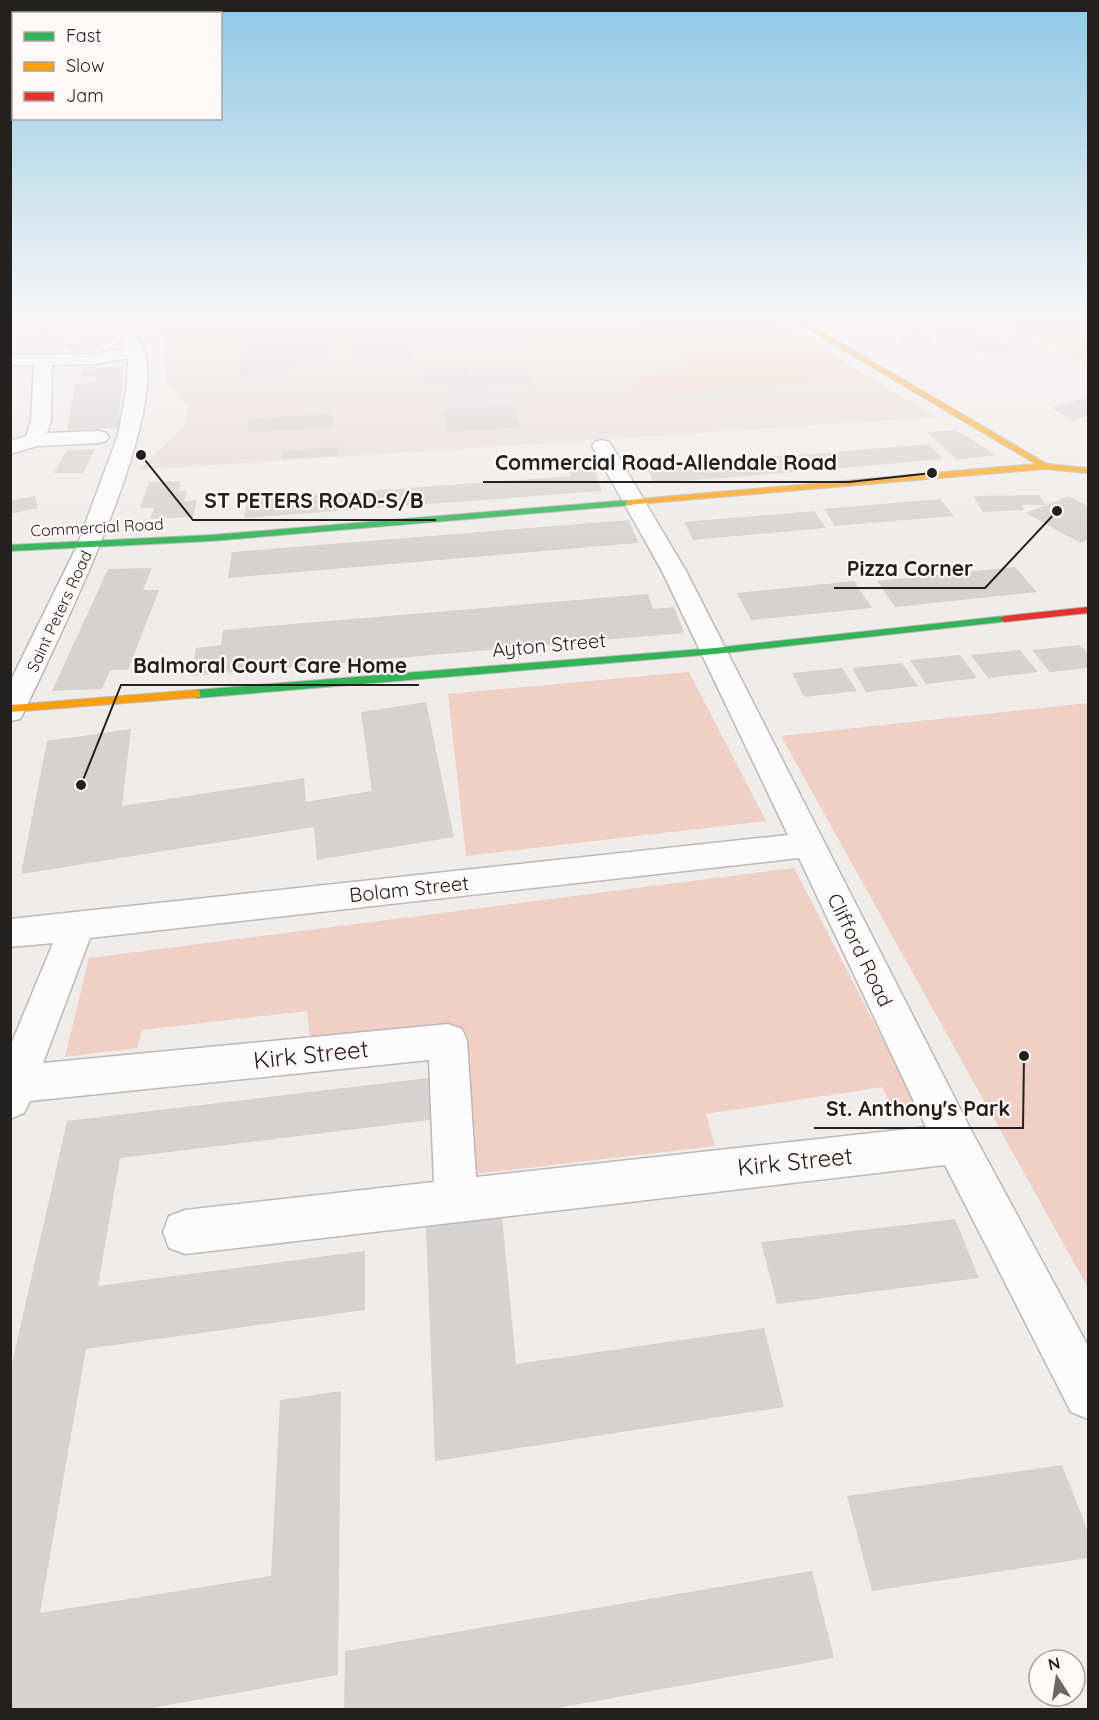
<svg xmlns="http://www.w3.org/2000/svg" width="1099" height="1720" viewBox="0 0 1099 1720" font-family="Quicksand,sans-serif">
<style>
.built{fill:#e5dbd8}
.green{fill:#f0cfc5}
.building{fill:#d5d2d1}
.lines{fill:none;stroke-linecap:round;stroke-linejoin:round}
.street-casing{stroke:#bbb8b7;stroke-width:3}
.fast-casing{stroke:#bbb8b7;stroke-width:2}
.slow-casing{stroke:#bbb8b7;stroke-width:2}
.jam-casing{stroke:#bbb8b7;stroke-width:2}
.street{fill:#fdfcfc;fill-rule:evenodd}
.fast{fill:#30b455;fill-rule:evenodd}
.slow{fill:#ff9f0a;fill-rule:evenodd}
.jam{fill:#e5322d;fill-rule:evenodd}
.labels{text-anchor:middle;stroke-width:4.5;stroke-linejoin:round;paint-order:stroke}
.far-street-label{font-size:16px;fill:#232120;stroke:#fff8f6}
.street-label{font-size:20px;fill:#232120;stroke:#fff8f6}
.near-street-label{font-size:24px;fill:#232120;stroke:#fff8f6}
.leader{fill:none;stroke:#232120;stroke-width:2}
.callout-dot{fill:#232120;stroke:#fff8f6;stroke-width:2}
.callout-label{font-size:21px;text-anchor:middle;font-weight:bold;fill:#232120;stroke:#fff8f6;stroke-width:4.5;stroke-linejoin:round;paint-order:stroke}
</style>
<rect width="100%" height="100%" fill="#efecea"/>
<!-- built -->
<polygon class="built" points="125,316 629,316 641,333 663,332 690,371 637,376 634,383 627,387 614,389 615,396 871,378 936,417 138,470 183,428 189,406 166,383 162,332"/>
<!-- green -->
<g class="green">
<path d="M629,316h138l104,62 -256,18 -1,-7c11,-2 18,-3 23,-13l53,-5 -26,-39 -23,1z"/>
<polygon points="992,316 1088,316 1088,366"/>
<polygon points="689,672 766,821 466,856 448,694"/>
<polygon points="1088,703 1088,1288 781,736"/>
<polygon points="794,868 922,1115 897,1117 882,1087 706,1114 715,1146 467,1175 453,1028 310,1040 307,1011 142,1030 137,1048 65,1057 89,958"/>
</g>
<!-- building -->
<g class="building">
<polygon points="29,316 62,316 71,326 43,332"/>
<polygon points="250,316 402,316 403,323 376,325 376,334 529,326 534,341 412,347 413,360 367,363 367,353 352,354 352,335 329,336 328,363 283,365 282,373 239,375"/>
<polygon points="892,316 940,316 952,322 918,330"/>
<polygon points="965,322 1021,349 987,357 932,329"/>
<polygon points="901,333 933,337 930,346 898,341"/>
<polygon points="93,336 104,347 74,354 63,342"/>
<polygon points="124,366 118,428 67,431 75,384 95,382 96,376 81,378 82,370"/>
<polygon points="466,369 468,376 526,371 532,386 450,392 448,386 426,387 423,372"/>
<polygon points="1088,397 1088,416 1073,420 1050,408"/>
<polygon points="514,405 520,427 448,432 444,410"/>
<polygon points="333,413 333,427 247,433 249,419"/>
<polygon points="956,430 996,455 957,460 927,432"/>
<polygon points="929,444 943,459 810,471 799,455"/>
<polygon points="338,447 338,456 282,460 283,451"/>
<polygon points="95,449 83,473 54,473 67,450"/>
<polygon points="788,455 799,472 654,483 646,467"/>
<polygon points="593,466 602,491 244,518 247,500 571,476 568,467"/>
<polygon points="181,481 178,491 187,491 184,501 197,500 193,517 150,519 154,508 140,508 149,482"/>
<polygon points="1039,495 1046,505 1069,496 1088,506 1088,539 1080,543 1026,513 1046,505 1022,505 1024,510 983,512 973,496"/>
<polygon points="35,496 38,508 10,514 10,501"/>
<polygon points="940,499 954,516 835,526 824,509"/>
<polygon points="814,511 826,528 693,540 684,522"/>
<polygon points="629,520 638,543 228,578 232,552"/>
<polygon points="1015,567 1037,592 895,607 877,581"/>
<polygon points="152,568 143,590 159,590 128,670 110,670 102,689 52,691 108,569"/>
<polygon points="854,581 872,608 751,620 737,593"/>
<polygon points="648,594 653,609 674,607 684,633 191,676 196,648 221,645 223,630"/>
<polygon points="1080,645 1088,654 1088,668 1050,672 1032,650"/>
<polygon points="1020,650 1038,672 988,678 971,655"/>
<polygon points="960,655 977,678 926,684 910,660"/>
<polygon points="902,663 918,686 866,692 852,668"/>
<polygon points="842,668 857,691 804,697 792,673"/>
<polygon points="426,702 454,837 317,860 314,827 21,874 47,741 131,729 122,806 304,778 306,802 372,791 361,712"/>
<polygon points="444,1076 446,1118 120,1158 98,1286 365,1251 365,1310 86,1349 40,1613 271,1576 280,1400 341,1391 338,1675 140,1710 10,1710 10,1372 67,1121"/>
<polygon points="502,1216 516,1364 764,1328 784,1407 435,1461 426,1226"/>
<polygon points="955,1219 979,1278 777,1304 761,1242"/>
<polygon points="1062,1465 1088,1532 1088,1558 872,1591 847,1496"/>
<polygon points="812,1571 834,1658 546,1710 344,1710 345,1651"/>
</g>
<g class="lines">
<defs>
<g id="street">
<path d="M87,316c6,0 13,-1 18,0 14,3 33,19 38,32 28,67 -87,295 -119,364l-4,7 -10,2v-39l67,-136 41,-111 9,-49 1,-28 -35,6 -41,1 -1,56 -4,12 52,-2 7,2 3,4 -3,4 -7,2 -62,3 -27,8v-13l16,-5 5,-15 3,-56h-24v-10l83,-1 33,-6 -9,-10z"/>
<path d="M602,440l7,2 3,4 74,125 285,559 117,216v73l-17,-7 -126,-247 -760,89 -16,-6 -6,-16 6,-16 16,-6 249,-28 -5,-122 -399,41 -6,12 -14,6v-72l43,-104 -43,4v-28l778,-84 -126,-264 -70,-125 3,-4zM799,858l127,269 -450,50 -9,-136 -5,-12 -14,-5 -405,39 47,-125z"/>
</g>
<g id="fast">
<polygon points="629,500 632,501 632,505 211,541 10,551 10,545 211,535"/>
<polygon points="1005,616 1009,617 1009,621 715,654 196,698 190,694 196,690 715,648"/>
</g>
<g id="slow">
<polygon points="786,316 795,316 1047,464 1088,468 1088,473 1045,469 626,505 626,501 629,500 1036,464"/>
<polygon points="196,690 200,691 200,697 10,712 12,705"/>
</g>
<polygon id="jam" points="1088,607 1088,613 1005,622 1000,619 1005,616"/>
</defs>
<!-- street casing -->
<use href="#street" class="street-casing"/>
<!-- fast casing -->
<use href="#fast" class="fast-casing"/>
<!-- slow casing -->
<use href="#slow" class="slow-casing"/>
<!-- jam casing -->
<use href="#jam" class="jam-casing"/>
<!-- street -->
<use href="#street" class="street"/>
<!-- fast -->
<use href="#fast" class="fast"/>
<!-- slow -->
<use href="#slow" class="slow"/>
<!-- jam -->
<use href="#jam" class="jam"/>
</g>
<!-- sky -->
<linearGradient id="sky" x2="0" y2="1"><stop stop-color="#8ec9e5"/><stop offset="0.57" stop-color="#f8f6f6"/><stop offset="1" stop-color="#f8f6f6" stop-opacity="0"/></linearGradient>
<rect width="1099" height="557" fill="url(#sky)"/>
<g class="labels">
<!-- far-street labels -->
<g class="far-street-label">
<text transform="translate(97 527) rotate(-3)" y="6">Commercial Road</text>
<text transform="translate(59 611) rotate(-65)" y="6">Saint Peters Road</text>
</g>
<!-- street labels -->
<g class="street-label">
<text transform="translate(549 645) rotate(-5)" y="7">Ayton Street</text>
<text transform="translate(409 889) rotate(-6)" y="7">Bolam Street</text>
<text transform="translate(860 950) rotate(64)" y="7">Clifford Road</text>
</g>
<!-- near-street labels -->
<g class="near-street-label">
<text transform="translate(311 1055) rotate(-6)" y="8">Kirk Street</text>
<text transform="translate(795 1162) rotate(-6)" y="8">Kirk Street</text>
</g>
</g>
<!-- callouts -->
<path class="leader" d="M932 473L849 482H483M141 455L193 520H436M1057 511L985 588H834M81 785L121 685H419M1024 1056L1023 1128H814"/>
<g class="callout-dot">
<circle cx="932" cy="473" r="6"/>
<circle cx="141" cy="455" r="6"/>
<circle cx="1057" cy="511" r="6"/>
<circle cx="81" cy="785" r="6"/>
<circle cx="1024" cy="1056" r="6"/>
</g>
<g class="callout-label">
<text x="666" y="470">Commercial Road-Allendale Road</text>
<text x="314" y="508">ST PETERS ROAD-S/B</text>
<text x="910" y="576">Pizza Corner</text>
<text x="270" y="673">Balmoral Court Care Home</text>
<text x="918" y="1116">St. Anthony's Park</text>
</g>
<!-- border -->
<rect width="1099" height="1720" fill="none" stroke="#232120" stroke-width="24"/>
<!-- legend -->
<rect x="12" y="12" width="210" height="108" fill="#fff8f6" stroke="#a7a2a0" stroke-width="1.5"/>
<rect x="24" y="32" width="30" height="9" fill="#30b455" stroke="#a7a2a0" stroke-width="1.5"/>
<text x="66" y="42" font-size="18" fill="#232120">Fast</text>
<rect x="24" y="62" width="30" height="9" fill="#ff9f0a" stroke="#a7a2a0" stroke-width="1.5"/>
<text x="66" y="72" font-size="18" fill="#232120">Slow</text>
<rect x="24" y="92" width="30" height="9" fill="#e5322d" stroke="#a7a2a0" stroke-width="1.5"/>
<text x="66" y="102" font-size="18" fill="#232120">Jam</text>
<!-- north arrow -->
<g transform="translate(1057 1678) rotate(348)"><circle r="28" fill="#fff8f6" stroke="#a7a2a0" stroke-width="1.5"/>
<path d="M0-4.5L10 22L0 15L-10 22Z" fill="#6a6867"/>
<text y="-9" font-size="16" font-weight="bold" text-anchor="middle" fill="#232120">N</text>
</g>
</svg>
